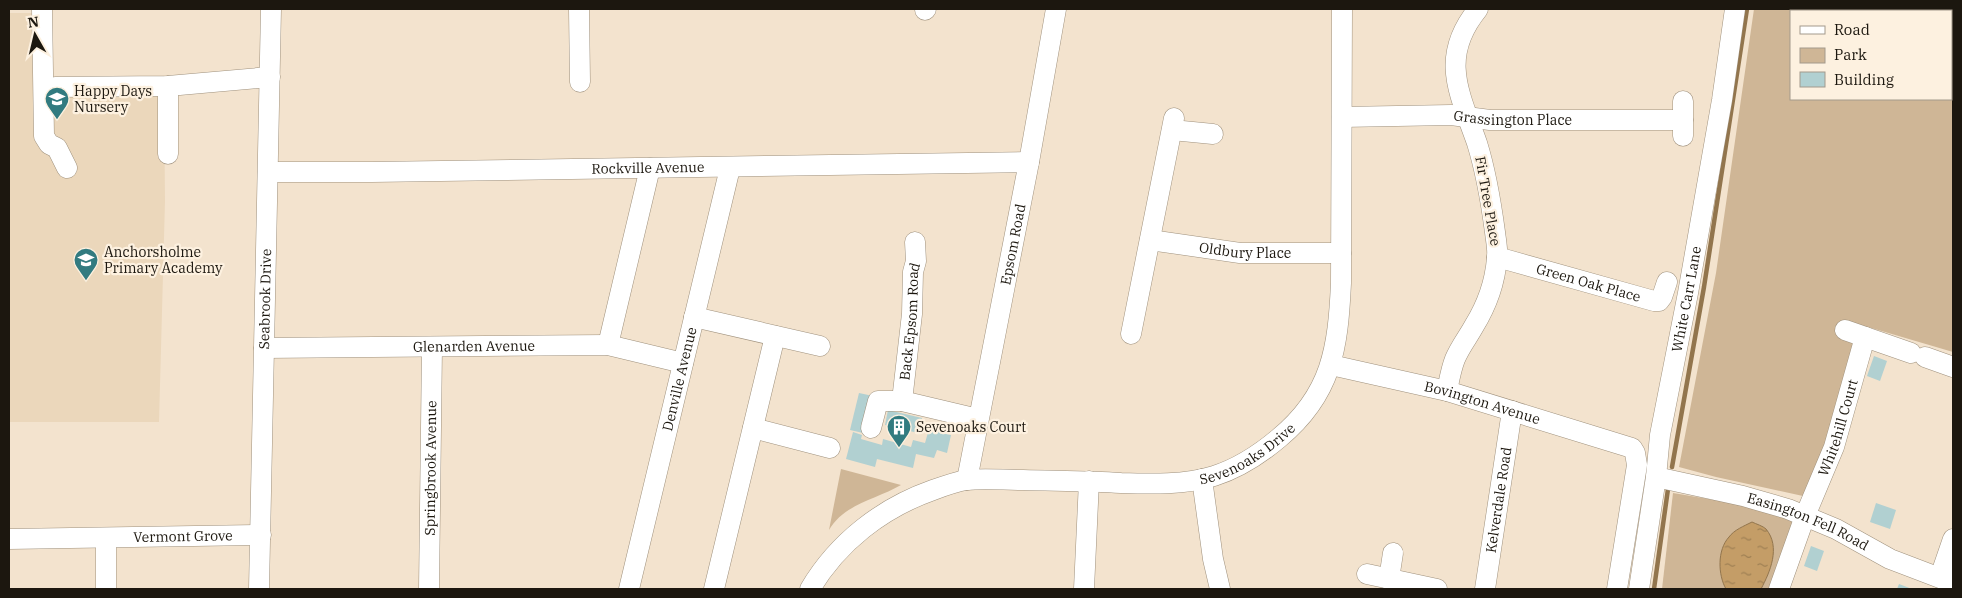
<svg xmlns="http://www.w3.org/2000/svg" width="1962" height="598" viewBox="0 0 1962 598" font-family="'IBM Plex Serif',serif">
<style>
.built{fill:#ebd7bb}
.green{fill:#cfb696;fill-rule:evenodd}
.water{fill:url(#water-ripples);stroke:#92754d}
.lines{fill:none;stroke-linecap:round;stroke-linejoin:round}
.stream{stroke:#92754d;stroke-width:4.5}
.building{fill:#b1d0d1}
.minor-casing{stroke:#9f917d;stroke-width:21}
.minor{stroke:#fff;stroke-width:20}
.labels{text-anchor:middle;stroke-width:4.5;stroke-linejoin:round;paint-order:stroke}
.poi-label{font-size:14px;fill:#1c170f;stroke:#fdf1e0;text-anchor:start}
.street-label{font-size:14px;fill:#1c170f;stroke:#fdf1e0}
</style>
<defs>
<pattern id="water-ripples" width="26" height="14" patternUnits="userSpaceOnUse" patternTransform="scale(1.25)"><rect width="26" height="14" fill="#c49d67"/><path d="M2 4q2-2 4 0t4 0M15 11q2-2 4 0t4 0" fill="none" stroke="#9e7f53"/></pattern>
</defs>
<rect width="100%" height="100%" fill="#f3e3ce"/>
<!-- built -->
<polygon class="built" points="9,13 49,13 50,93 164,91 165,201 159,422 9,422"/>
<!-- green -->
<g class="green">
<path d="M1754,9h195l4,4v339l-85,-25 -56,171 -96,-21 -37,-10 37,-194zM1791,11h160v88h-160z"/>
<path d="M841,469l60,16c-24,14 -57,19 -72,45z"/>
<polygon points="1673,493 1750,506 1802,525 1779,589 1662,589"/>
</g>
<!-- water -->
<g class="water">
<polygon points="1854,9 1891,9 1892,11 1853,11"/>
<path d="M1752,522c4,2 11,4 14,7 15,18 4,43 -5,60h-35c-8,-14 -9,-39 3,-52 5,-7 15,-11 23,-15z"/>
</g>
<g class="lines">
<!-- stream -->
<g class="stream">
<polyline points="1672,467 1704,287 1747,9"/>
<polyline points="1654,589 1668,489"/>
</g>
</g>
<!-- building -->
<g class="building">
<polygon points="1874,356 1887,361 1880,381 1867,376"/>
<polygon points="859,393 873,396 863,433 850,430"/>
<polygon points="888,410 922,418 918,433 885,425"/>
<polygon points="929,429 951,435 947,453 937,450 934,458 916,454 913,468 877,459 875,467 846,459 853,432 862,435 861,439 882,445 883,439 911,447 913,440 925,443"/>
<polygon points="1876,503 1896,510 1890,529 1870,522"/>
<polygon points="1811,546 1824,551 1817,571 1804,566"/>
<polygon points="1899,584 1912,589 1897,589"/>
</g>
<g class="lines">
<defs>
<g id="minor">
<polyline points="42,9 44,136 49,144 57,148 67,168"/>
<polyline points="579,9 580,82"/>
<polyline points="925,10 926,9"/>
<polyline points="168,86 168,154"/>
<polyline points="55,87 168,86 270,77"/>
<path id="s1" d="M1342,117l109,-2 39,5h193"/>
<polyline points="1172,130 1213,134"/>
<polyline points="1683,136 1683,101"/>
<path id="s2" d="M268,172h104l657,-10"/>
<path id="s3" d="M1150,240l90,13h101"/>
<path id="s4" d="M1497,257l157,44h5l3,-4 5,-15"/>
<polyline points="694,317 820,346"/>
<polyline points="1845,330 1911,353"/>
<polyline points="1131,334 1174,118"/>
<polyline points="608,345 650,168"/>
<path id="s5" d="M264,348l344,-3 75,18"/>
<polyline points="1925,357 1953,367"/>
<path id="s6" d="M1331,365l116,26 185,57 3,5 2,12 -20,124"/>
<path d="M1447,391c2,-10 4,-22 8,-32 5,-12 13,-22 19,-33 13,-21 21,-43 23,-68 1,-8 -1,-17 -2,-26 -4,-30 -9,-60 -18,-89 -18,-51 -38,-86 1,-134"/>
<path id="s7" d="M902,401l10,-87 1,-42 3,-11 -1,-19"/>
<polyline points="753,428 830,448"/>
<polyline points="871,428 878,401 902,401 978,419"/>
<path id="s8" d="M1656,477l87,19 45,13 48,20 54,30 63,24"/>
<polyline points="1202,479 1213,559 1220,589"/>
<path id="s9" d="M967,480l62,-318 27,-153"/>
<polyline points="106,538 106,589"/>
<path id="s10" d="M9,539l252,-4"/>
<polyline points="1367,574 1437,589"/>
<polyline points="1940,577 1953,539"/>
<polyline points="1389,579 1393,553"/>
<path id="s11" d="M259,589l12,-580"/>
<path id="s12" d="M429,589l3,-242"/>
<path id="s13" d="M629,589l101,-421"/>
<polyline points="714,589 775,336"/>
<path id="s14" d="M810,589c28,-47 72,-81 123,-99 11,-4 22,-8 33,-10 18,-2 38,0 57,0 32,1 65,1 98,3 30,1 64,2 93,-7 25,-8 46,-22 65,-38 53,-44 59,-90 62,-155l1,-274"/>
<polyline points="1084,589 1089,481"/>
<path id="s15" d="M1485,589l27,-178"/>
<path id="s16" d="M1639,589l17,-112 4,-42 28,-142 34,-193 13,-91"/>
<path id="s17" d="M1779,589l26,-73 29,-69 31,-110"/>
</g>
</defs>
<!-- minor casing -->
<use href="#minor" class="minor-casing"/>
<!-- minor -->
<use href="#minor" class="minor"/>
</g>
<!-- icons -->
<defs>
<symbol id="school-pin" viewBox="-11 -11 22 30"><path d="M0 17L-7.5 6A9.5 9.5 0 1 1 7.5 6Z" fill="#327b80" stroke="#fdf1e0"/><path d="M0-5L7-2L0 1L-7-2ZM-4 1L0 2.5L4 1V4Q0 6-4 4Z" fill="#fff"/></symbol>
<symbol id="building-pin" viewBox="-11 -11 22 30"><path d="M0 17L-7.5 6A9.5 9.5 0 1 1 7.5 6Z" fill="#327b80" stroke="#fdf1e0"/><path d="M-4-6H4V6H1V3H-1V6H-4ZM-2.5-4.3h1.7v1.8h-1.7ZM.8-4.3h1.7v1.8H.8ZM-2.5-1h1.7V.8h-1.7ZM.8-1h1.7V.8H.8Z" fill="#fff"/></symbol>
</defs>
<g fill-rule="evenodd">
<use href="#school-pin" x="43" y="85" width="28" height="38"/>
<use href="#school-pin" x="72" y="246" width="28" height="38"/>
<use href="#building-pin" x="885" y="413" width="28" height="38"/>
</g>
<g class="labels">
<!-- poi labels -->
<g class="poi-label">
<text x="74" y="96">Happy Days<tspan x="74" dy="16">Nursery</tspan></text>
<text x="104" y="257">Anchorsholme<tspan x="104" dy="16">Primary Academy</tspan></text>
<text x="916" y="432">Sevenoaks Court</text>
</g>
<!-- street labels -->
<g class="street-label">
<text dy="5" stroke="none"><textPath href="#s1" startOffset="171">Grassington Place</textPath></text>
<text dy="5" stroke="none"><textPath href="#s2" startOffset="380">Rockville Avenue</textPath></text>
<text transform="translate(1488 201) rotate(80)" y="5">Fir Tree Place</text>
<text dy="5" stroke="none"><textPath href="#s9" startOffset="240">Epsom Road</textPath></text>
<text dy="5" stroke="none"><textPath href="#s3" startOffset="96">Oldbury Place</textPath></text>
<text dy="5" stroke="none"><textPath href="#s4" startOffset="95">Green Oak Place</textPath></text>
<text dy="5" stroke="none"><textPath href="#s11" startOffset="290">Seabrook Drive</textPath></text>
<text dy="5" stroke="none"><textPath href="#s16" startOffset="294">White Carr Lane</textPath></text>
<text dy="5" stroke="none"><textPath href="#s7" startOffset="80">Back Epsom Road</textPath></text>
<text dy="5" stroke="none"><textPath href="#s5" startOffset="210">Glenarden Avenue</textPath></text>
<text dy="5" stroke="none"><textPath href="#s13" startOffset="216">Denville Avenue</textPath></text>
<text dy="5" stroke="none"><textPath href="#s6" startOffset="156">Bovington Avenue</textPath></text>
<text dy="5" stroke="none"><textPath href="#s17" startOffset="172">Whitehill Court</textPath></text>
<text dy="5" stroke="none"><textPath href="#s14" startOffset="484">Sevenoaks Drive</textPath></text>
<text dy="5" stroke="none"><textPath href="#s12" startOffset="121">Springbrook Avenue</textPath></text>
<text dy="5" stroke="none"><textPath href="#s15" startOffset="90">Kelverdale Road</textPath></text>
<text dy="5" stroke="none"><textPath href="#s8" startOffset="159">Easington Fell Road</textPath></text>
<text dy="5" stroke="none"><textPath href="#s10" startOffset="174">Vermont Grove</textPath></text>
</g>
</g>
<!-- border -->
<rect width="1962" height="598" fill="none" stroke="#1c170f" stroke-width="20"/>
<!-- legend -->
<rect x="1790" y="10" width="162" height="90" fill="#fdf1e0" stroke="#a39a8c"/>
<rect x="1800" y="26" width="25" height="8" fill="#ffffff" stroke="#a39a8c"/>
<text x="1834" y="35" font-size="15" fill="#1c170f">Road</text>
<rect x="1800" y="48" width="25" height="15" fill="#cfb696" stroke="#a39a8c"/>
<text x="1834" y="60" font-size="15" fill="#1c170f">Park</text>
<rect x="1800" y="72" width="25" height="15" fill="#b1d0d1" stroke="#a39a8c"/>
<text x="1834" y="85" font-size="15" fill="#1c170f">Building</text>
<!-- north arrow -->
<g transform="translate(35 35) rotate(352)" stroke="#fdf1e0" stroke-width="4" paint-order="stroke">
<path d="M0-4L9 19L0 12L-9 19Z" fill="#1c170f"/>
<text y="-8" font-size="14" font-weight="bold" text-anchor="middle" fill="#1c170f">N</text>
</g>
</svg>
